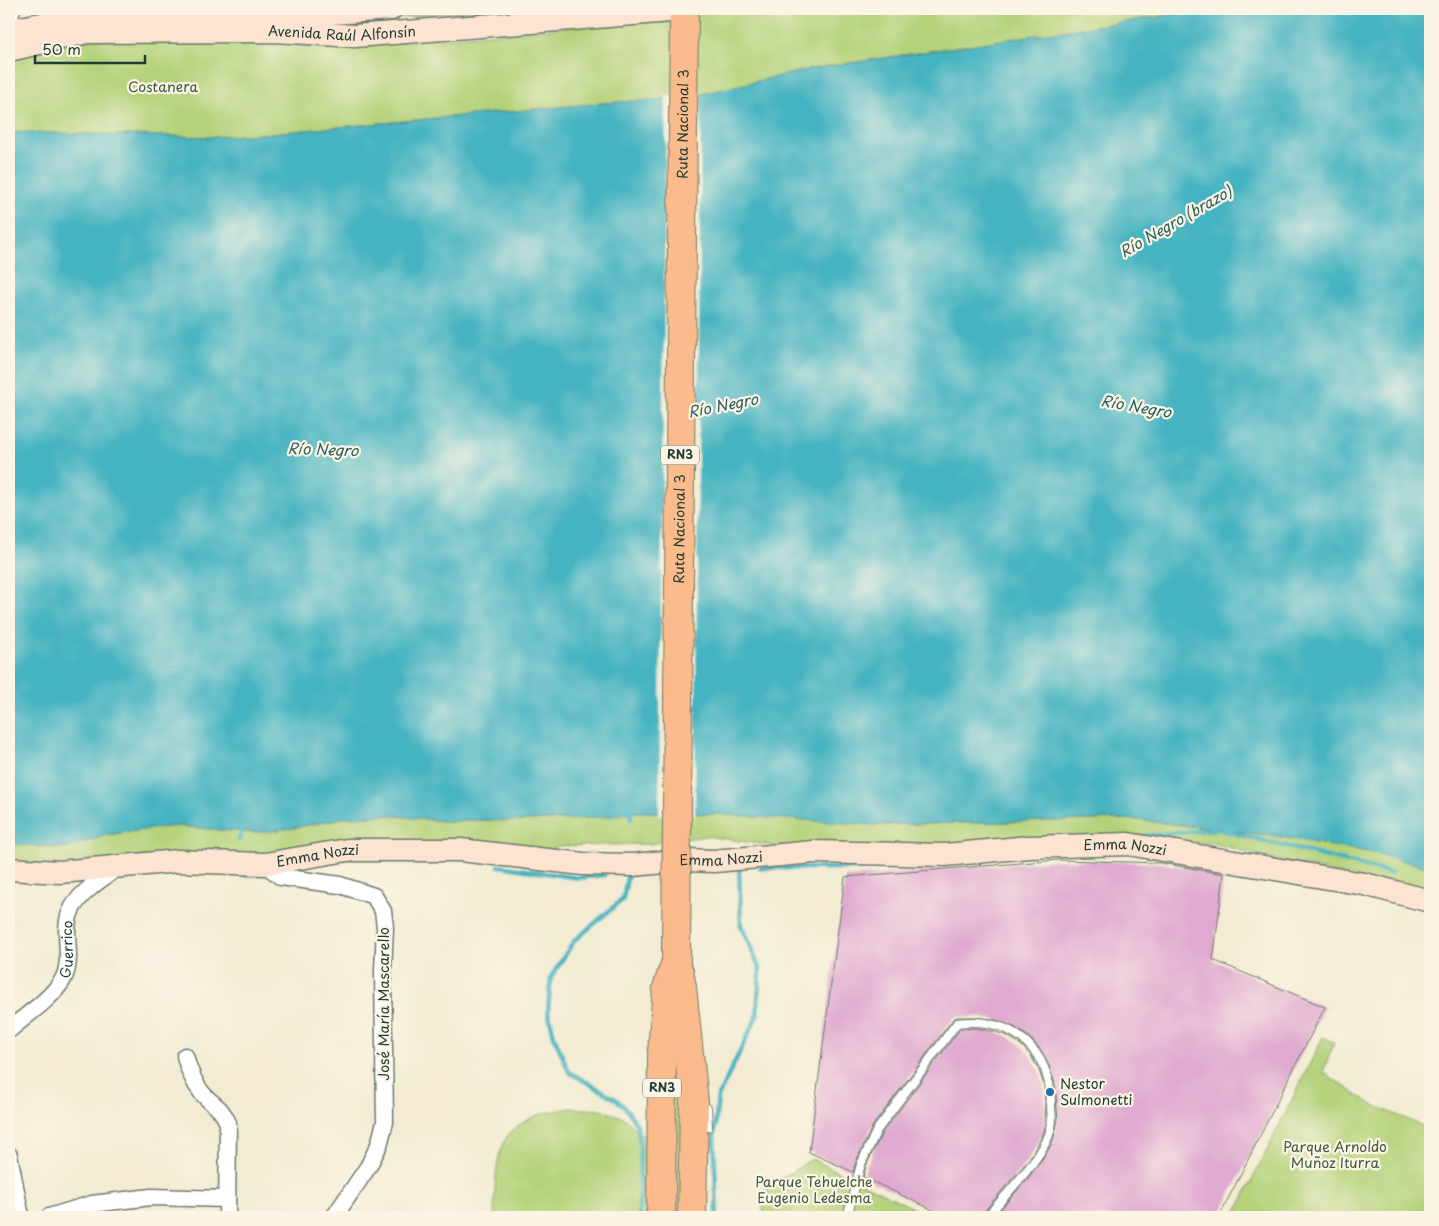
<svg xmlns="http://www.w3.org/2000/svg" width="1439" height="1226" viewBox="0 0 1439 1226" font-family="'Playpen Sans',sans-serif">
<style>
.green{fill:#b4d279;stroke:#6a8856}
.water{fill:#45b3c1;stroke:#32787a}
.pier{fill:#f3ecd3}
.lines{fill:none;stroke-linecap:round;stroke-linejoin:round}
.stream{stroke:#45b3c1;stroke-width:4.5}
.building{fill:#e0aad0}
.lane-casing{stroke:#697a6c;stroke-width:10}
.street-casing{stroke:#697a6c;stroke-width:19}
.secondary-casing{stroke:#697a6c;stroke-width:25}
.highway-casing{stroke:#697a6c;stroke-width:30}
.lane{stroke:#fff;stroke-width:8}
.street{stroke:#fff;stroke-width:16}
.secondary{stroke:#fde4d1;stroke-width:22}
.highway{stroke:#fbbb8c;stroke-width:28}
.highway-bridge-casing{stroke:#697a6c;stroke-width:30;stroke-linecap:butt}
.highway-bridge{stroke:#fbbb8c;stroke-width:28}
.poi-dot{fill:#1f6fb2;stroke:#fcf5e5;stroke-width:2}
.labels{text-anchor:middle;stroke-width:4.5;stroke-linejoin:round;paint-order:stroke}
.shield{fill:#fcf5e5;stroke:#617469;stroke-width:1}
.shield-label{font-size:12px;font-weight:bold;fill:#1f3d34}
.street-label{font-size:14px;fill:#1f3d34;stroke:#fcf5e5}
.park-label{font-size:14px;fill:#3d5b42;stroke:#fcf5e5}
.poi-label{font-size:14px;fill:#1f3d34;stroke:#fcf5e5;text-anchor:start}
.water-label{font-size:15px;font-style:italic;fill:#2a605e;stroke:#fcf5e5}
</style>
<rect width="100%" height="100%" fill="#fcf5e5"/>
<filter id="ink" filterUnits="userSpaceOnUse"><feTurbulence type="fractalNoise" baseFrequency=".02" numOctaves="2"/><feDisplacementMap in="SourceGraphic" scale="10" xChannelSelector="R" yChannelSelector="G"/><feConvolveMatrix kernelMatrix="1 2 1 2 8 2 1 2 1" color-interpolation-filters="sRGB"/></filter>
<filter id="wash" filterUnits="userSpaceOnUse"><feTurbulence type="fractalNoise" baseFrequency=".0096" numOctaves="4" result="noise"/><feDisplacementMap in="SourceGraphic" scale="20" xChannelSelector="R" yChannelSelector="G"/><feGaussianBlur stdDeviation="1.12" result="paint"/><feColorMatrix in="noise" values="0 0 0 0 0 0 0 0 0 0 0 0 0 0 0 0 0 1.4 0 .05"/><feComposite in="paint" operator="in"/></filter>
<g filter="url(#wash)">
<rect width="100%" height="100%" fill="#f3ecd3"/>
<!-- green -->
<g class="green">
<polygon points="494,9 525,9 368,20 365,29 339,25 343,19"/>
<polygon points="716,9 1209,9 810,69 684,98 603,103 261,134 210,137 9,132 9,57 87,39 157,38 276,43 317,47 366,45 684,17"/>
<polygon points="631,812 713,814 875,825 1130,819 1276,836 1379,854 1430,868 1430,894 1272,859 1213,843 1037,843 813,852 706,836 650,844 558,846 543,855 256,858 59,865 9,862 9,844 68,848 107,835 157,828 176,826 242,832 263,832 293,828 348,817 387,815 450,822 468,820 518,821 562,820 612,816"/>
<polygon points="1323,1037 1334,1043 1323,1072 1371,1104 1430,1129 1430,1217 1234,1217"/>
<polygon points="670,1052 682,1052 681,1217 670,1217"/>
<path d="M570,1108l32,2 22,8 22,20v79h-152c1,-23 0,-63 14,-82 6,-8 17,-14 25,-18 12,-5 25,-6 37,-9z"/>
<polygon points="812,1159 932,1217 763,1217 763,1190"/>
</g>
<!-- water -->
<polygon class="water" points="1209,9 1430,9 1430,868 1379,854 1276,836 1130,819 875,825 713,814 631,812 612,816 562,820 518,821 468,820 450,822 387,815 348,817 293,828 263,832 242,832 176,826 157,828 107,835 68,848 9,844 9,132 210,137 261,134 603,103 684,98 810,69"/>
<!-- pier -->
<polygon class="pier" points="701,91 695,816 659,815 666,96 683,95"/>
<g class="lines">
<!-- stream -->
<g class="stream">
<polyline points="631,819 631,812"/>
<polyline points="1144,836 1217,829 1391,873"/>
<polyline points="239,840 242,832"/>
<polyline points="499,866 578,878 605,875"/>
<polyline points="760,868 860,868 885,864"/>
<polyline points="628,873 623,899 574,941 551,977 548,1011 554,1036 569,1072 616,1099 628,1111 637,1125 640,1145 639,1217"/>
<polyline points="232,874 251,875"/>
<polyline points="717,1217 714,1138 718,1097 757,1016 760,969 741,926 739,867"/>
</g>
</g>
<g id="blocks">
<!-- building -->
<g class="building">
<polygon points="1059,860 1160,863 1224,874 1213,960 1325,1007 1219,1217 994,1217 1028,1178 1046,1154 1053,1141 1058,1120 1055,1084 1049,1066 1041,1050 1028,1036 1014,1027 996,1020 977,1017 957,1017 953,1019 872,1127 856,1162 853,1172 809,1152 845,877"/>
<polygon points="976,1028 993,1031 1008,1036 1021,1045 1031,1056 1039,1070 1044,1086 1046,1124 1042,1137 1029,1159 983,1213 982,1217 948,1217 863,1177 866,1166 882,1133 960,1029"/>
</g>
</g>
</g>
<g filter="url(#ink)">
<use href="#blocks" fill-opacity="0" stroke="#697a6c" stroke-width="1"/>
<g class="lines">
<defs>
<g id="lane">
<polyline points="698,1126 708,1127 707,1108"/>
<path d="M847,1217l14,-53 16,-34 80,-107c55,-7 94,27 94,82 0,7 2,16 0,23 -6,29 -45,65 -64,89"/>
</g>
<g id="street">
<polyline points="9,21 12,9"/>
<polyline points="265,864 281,877 340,885 374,896 383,911 385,927 383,970 385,1122 379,1145 368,1167 334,1217"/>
<path id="s1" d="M9,1030c17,-15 40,-29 53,-49 14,-23 -3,-51 11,-74 10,-17 30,-29 46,-40"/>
<path d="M185,1056c4,14 8,26 17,37 12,14 18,12 26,30l-1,94"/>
<polyline points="9,1155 21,1217"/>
<polyline points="49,1217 92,1204 151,1197 227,1199"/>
</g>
<g id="secondary">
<polyline points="9,30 85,16 300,15 391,9"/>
<path id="s2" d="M9,50l78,-18 188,-1 80,5 316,-25 5,-2"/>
<path id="s3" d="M9,869l51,3 118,-11 87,3 82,-14h113l123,14 50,1 53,-5 28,1 99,-9 132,3 84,-8 99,-3 236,40 66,17"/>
</g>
<g id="highway">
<path id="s4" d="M677,813l7,-804"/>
<polyline points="679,972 682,987 694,1102 692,1217"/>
<polyline points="661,1217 662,1053 667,988 676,961"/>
</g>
</defs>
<!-- lane casing -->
<use href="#lane" class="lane-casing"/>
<!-- street casing -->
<use href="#street" class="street-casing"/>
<!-- secondary casing -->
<use href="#secondary" class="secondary-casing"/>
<!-- highway casing -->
<use href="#highway" class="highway-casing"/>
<!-- lane -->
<use href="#lane" class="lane"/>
<!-- street -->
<use href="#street" class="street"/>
<!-- secondary -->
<use href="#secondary" class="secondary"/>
<!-- highway -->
<use href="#highway" class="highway"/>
<defs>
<polyline id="highway-bridge" points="676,961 677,813"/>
</defs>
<!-- highway-bridge casing -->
<use href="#highway-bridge" class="highway-bridge-casing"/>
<!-- highway-bridge -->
<use href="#highway-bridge" class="highway-bridge"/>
</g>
</g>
<!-- markers -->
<circle class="poi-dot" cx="1050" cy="1092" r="5"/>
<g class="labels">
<!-- shield labels -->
<g class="shield">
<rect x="661" y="445.5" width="38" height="19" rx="4"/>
<rect x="643" y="1078.5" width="38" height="19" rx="4"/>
</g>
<g class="shield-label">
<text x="680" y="459">RN3</text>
<text x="662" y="1092">RN3</text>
</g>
<!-- street labels -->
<g class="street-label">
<text dy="5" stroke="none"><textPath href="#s2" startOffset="335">Avenida Raúl Alfonsín</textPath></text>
<text dy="5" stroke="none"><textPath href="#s4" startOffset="689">Ruta Nacional 3</textPath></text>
<text dy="5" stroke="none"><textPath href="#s4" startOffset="284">Ruta Nacional 3</textPath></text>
<text dy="5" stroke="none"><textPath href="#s3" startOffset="1120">Emma Nozzi</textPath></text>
<text dy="5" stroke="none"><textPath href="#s3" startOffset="310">Emma Nozzi</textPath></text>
<text dy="5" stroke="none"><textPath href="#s3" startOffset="715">Emma Nozzi</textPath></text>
<text dy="5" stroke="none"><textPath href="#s1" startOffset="105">Guerrico</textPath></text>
<text transform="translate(384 1004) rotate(-90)" y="5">José María Mascarello</text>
</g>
<!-- park labels -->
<g class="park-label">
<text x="163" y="92">Costanera</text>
<text x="1335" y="1152">Parque Arnoldo<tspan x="1335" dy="16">Muñoz Iturra</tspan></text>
<text x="814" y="1187">Parque Tehuelche<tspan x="814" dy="16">Eugenio Ledesma</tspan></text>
</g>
<!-- poi labels -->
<g class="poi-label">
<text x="1060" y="1089">Nestor<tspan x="1060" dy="16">Sulmonetti</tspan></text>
</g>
<!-- water labels -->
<g class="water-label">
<text transform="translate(1176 222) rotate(-30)" y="5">Río Negro (brazo)</text>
<text transform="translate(723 406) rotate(-11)" y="5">Río Negro</text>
<text transform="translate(1136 407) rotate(10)" y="5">Río Negro</text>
<text transform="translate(323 450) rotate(2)" y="5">Río Negro</text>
</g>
</g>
<!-- margin -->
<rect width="1439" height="1226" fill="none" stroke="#fcf5e5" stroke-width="30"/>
<!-- scale -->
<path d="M35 55v8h110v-8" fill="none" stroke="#1f3d34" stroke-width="2.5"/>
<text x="42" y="55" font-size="15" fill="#1f3d34" stroke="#fcf5e5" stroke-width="4" paint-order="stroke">50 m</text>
</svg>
